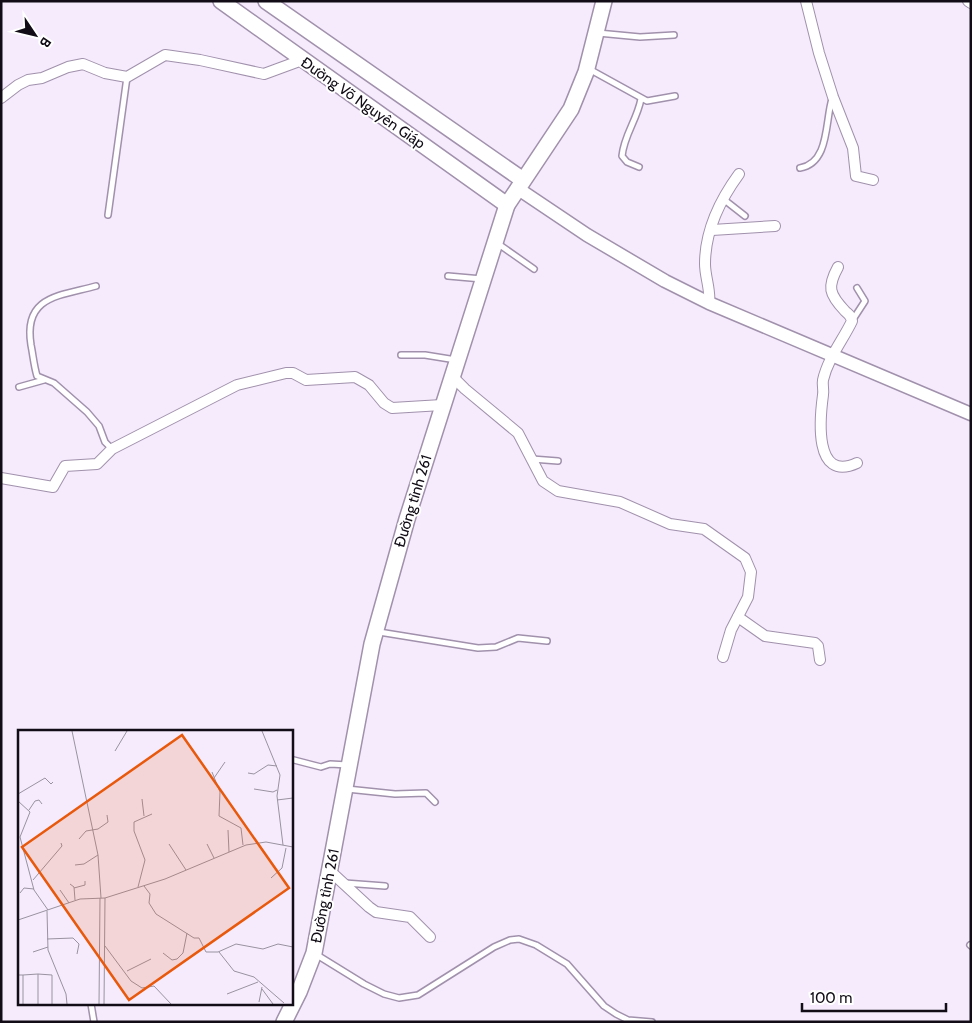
<svg xmlns="http://www.w3.org/2000/svg" width="972" height="1023" viewBox="0 0 972 1023" font-family="Cabin,sans-serif">
<style>
.lines{fill:none;stroke-linecap:round;stroke-linejoin:round}
.service-casing{stroke:#a191ac;stroke-width:8}
.minor-casing{stroke:#a191ac;stroke-width:12}
.tertiary-casing{stroke:#a191ac;stroke-width:15}
.secondary-casing{stroke:#a191ac;stroke-width:18}
.service{stroke:#fff;stroke-width:5}
.minor{stroke:#fff;stroke-width:10}
.tertiary{stroke:#fff;stroke-width:12}
.secondary{stroke:#fff;stroke-width:15}
.labels{text-anchor:middle;stroke-width:4;stroke-linejoin:round;paint-order:stroke}
.street-label{font-size:15px;fill:#110c15;stroke:#fff}
.inset-road{fill:none;stroke:#9a92a0;stroke-width:1}
.view{fill:#e8590c;fill-opacity:0.15;stroke:#e8590c;stroke-width:2.5}
.inset-edge{fill:none;stroke:#110c15;stroke-width:2.5}
</style>
<rect width="100%" height="100%" fill="#f5ebfc"/>
<g class="lines">
<defs>
<g id="service">
<polyline points="598,33 640,37 674,35"/>
<polyline points="589,69 647,101 675,96"/>
<path d="M639,167l-12,-5 -5,-6c2,-21 15,-36 19,-57"/>
<path d="M800,168c30,-5 25,-48 32,-69"/>
<polyline points="722,198 745,216"/>
<polyline points="108,215 127,77"/>
<polyline points="497,243 534,269"/>
<polyline points="448,276 482,279"/>
<path d="M96,286c-37,10 -73,10 -65,59 2,10 3,21 6,31l17,7 33,29 12,14 6,16 7,7"/>
<polyline points="852,321 865,301 857,288"/>
<polyline points="401,355 425,355 456,360"/>
<polyline points="19,387 44,380"/>
<polyline points="532,459 558,461"/>
<polyline points="379,632 478,648 496,647 518,638 547,641"/>
<polyline points="294,760 321,767 330,764 348,765"/>
<polyline points="347,789 395,794 426,793 435,802"/>
<polyline points="345,883 385,886"/>
<polyline points="970,945 971,946"/>
<polyline points="317,955 364,984 384,994 399,998 418,995 494,947 510,940 519,939 536,945 567,964 604,1006 616,1014 628,1020 652,1022"/>
<polyline points="91,1004 94,1022"/>
</g>
<g id="minor">
<polyline points="806,1 819,53 833,97 853,148 856,176 873,180"/>
<polyline points="968,1 971,3"/>
<polyline points="1,98 18,85 28,80 42,78 68,67 83,64 105,73 127,77 165,55 200,60 264,74 302,60"/>
<polyline points="712,230 775,226"/>
<path d="M838,267c-11,20 -9,27 7,44 4,4 6,4 7,10 -9,19 -24,37 -29,59 -1,5 1,10 0,15 -3,22 -10,88 34,68"/>
<path d="M709,303c2,-12 -4,-26 -4,-39 0,-34 15,-64 34,-90"/>
<polyline points="451,375 465,389 518,433 543,481 558,491 620,502 670,524 704,529 745,558 751,572 748,597 731,630 723,657"/>
<polyline points="1,478 53,487 65,466 97,464 112,449 237,385 286,373 293,373 306,380 355,377 369,385 384,403 392,408 442,405"/>
<polyline points="738,617 765,636 815,643 818,646 820,660"/>
<polyline points="330,871 369,907 376,912 410,917 430,937"/>
</g>
<polyline id="tertiary" points="517,188 587,235 665,281 709,303 971,414"/>
<g id="secondary">
<polyline points="221,1 507,205"/>
<polyline points="266,1 523,180"/>
<polyline points="284,1022 299,992 314,953 372,644 407,519 507,205 571,109 586,72 604,1"/>
</g>
</defs>
<!-- service casing -->
<use href="#service" class="service-casing"/>
<!-- minor casing -->
<use href="#minor" class="minor-casing"/>
<!-- tertiary casing -->
<use href="#tertiary" class="tertiary-casing"/>
<!-- secondary casing -->
<use href="#secondary" class="secondary-casing"/>
<!-- service -->
<use href="#service" class="service"/>
<!-- minor -->
<use href="#minor" class="minor"/>
<!-- tertiary -->
<use href="#tertiary" class="tertiary"/>
<!-- secondary -->
<use href="#secondary" class="secondary"/>
</g>
<g class="labels">
<!-- street labels -->
<g class="street-label">
<text transform="translate(363 103) rotate(35)" y="5">Đường Võ Nguyên Giáp</text>
<text transform="translate(413 501) rotate(-73)" y="5">Đường tỉnh 261</text>
<text transform="translate(325 896) rotate(-79)" y="5">Đường tỉnh 261</text>
</g>
</g>
<!-- overview -->
<g transform="translate(18 730)">
<rect width="275" height="275" fill="#f5ebfc"/>
<path class="inset-road" d="M54,1l26,124 3,43M244,1l18,44 -3,21 6,49M97,21l12,-20M194,42l8,20 -1,24 22,12 2,17M230,43l6,1 14,-9 9,1M196,48l11,-16M236,59l19,3 4,-2M0,64l27,-16 6,6 2,-2M124,69l2,17M259,70l16,-2M0,71l12,11 -10,25 14,53 14,20M11,80l6,-9 4,-1 3,4M210,100l1,22M61,109l7,-8 12,-2 10,-7 -1,-7M151,114l17,26M189,114l7,14M57,135l9,-1 14,-9M253,148l11,-10 4,-20M15,150l29,-34 -1,-3M52,154l4,3 1,13M126,156l6,8 -1,9 7,11 38,24h5l7,14h12l18,-8 27,5 15,-5 15,3M120,157l7,-27 -11,-29v-9l18,-8M56,158l11,-3v-4M42,160l9,13M2,163l4,-5 10,1M29,181l1,39 18,44 1,10M0,190l62,-21 25,-1 60,-19 81,-34 20,-3 27,5M29,209l26,-1 6,6 -2,10M87,216l26,35 11,7 12,-2 17,18M15,222l15,-5M201,222l15,19 20,6 30,26M145,223l9,7 5,-1 6,-6 4,-20M109,241l24,-12M20,244l14,1v29M0,245h5v29M5,245l15,-1v30M244,259l11,15M209,264l31,-12M241,272l3,-15M81,274l1,-106M86,274l1,-106"/>
<path class="view" d="M164,5l107,153 -160,112 -107,-153z"/>
<rect width="275" height="275" class="inset-edge"/>
</g>
<!-- border -->
<rect width="972" height="1023" fill="none" stroke="#110c15" stroke-width="5"/>
<!-- north arrow -->
<g transform="translate(35 35) rotate(125)" stroke="#ffffff" stroke-width="4" paint-order="stroke">
<path d="M0-4L9 19L0 12L-9 19Z" fill="#110c15"/>
<text y="-8" font-size="14" font-weight="bold" text-anchor="middle" fill="#110c15">B</text>
</g>
<!-- scale -->
<path d="M802 1003v8h144v-8" fill="none" stroke="#110c15" stroke-width="2.5"/>
<text x="810" y="1003" font-size="15" fill="#110c15" stroke="#ffffff" stroke-width="4" paint-order="stroke">100 m</text>
</svg>
